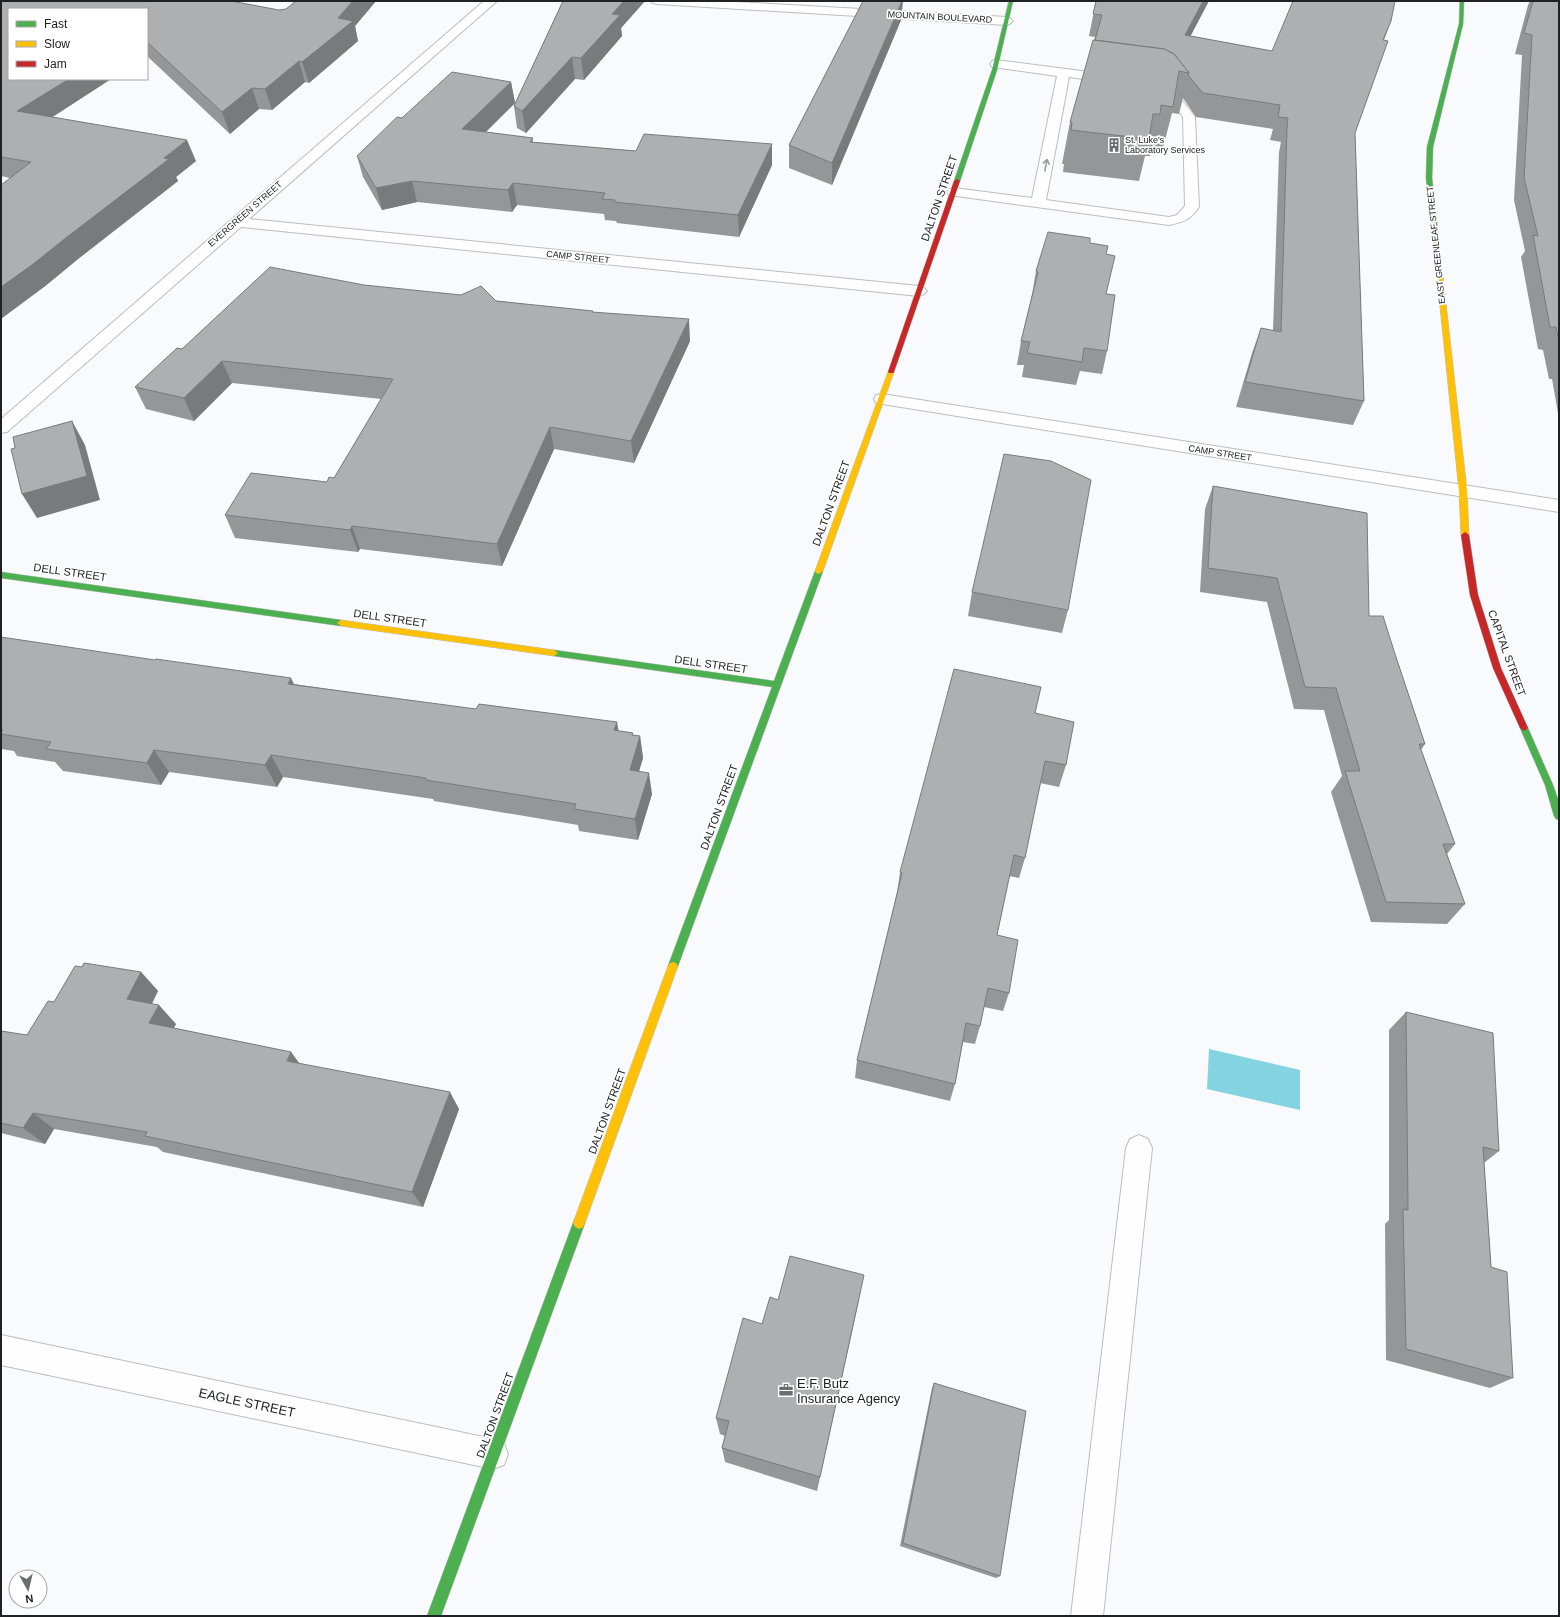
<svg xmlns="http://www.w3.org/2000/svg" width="1560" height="1617" viewBox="0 0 1560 1617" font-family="Helvetica,sans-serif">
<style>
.water{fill:#84d3e0}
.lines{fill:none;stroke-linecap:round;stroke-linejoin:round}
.lane-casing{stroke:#bcbdbf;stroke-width:2}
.street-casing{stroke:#bcbdbf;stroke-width:2}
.fast-casing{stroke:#bcbdbf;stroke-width:1}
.slow-casing{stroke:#bcbdbf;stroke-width:1}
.jam-casing{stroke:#bcbdbf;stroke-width:1}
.lane{fill:#fefeff;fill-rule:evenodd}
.street{fill:#fefeff;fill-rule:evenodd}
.fast{fill:#4caf50;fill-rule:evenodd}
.slow{fill:#ffc107;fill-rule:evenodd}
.jam{fill:#c62828;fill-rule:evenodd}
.wall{fill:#959698}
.shaded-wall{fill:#797a7c}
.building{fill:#adafb1;stroke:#797a7c}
.oneway{stroke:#9a9b9c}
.labels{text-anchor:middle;stroke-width:3.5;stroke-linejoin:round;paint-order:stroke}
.far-street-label{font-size:9px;fill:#202122;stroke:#fff}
.far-poi-label{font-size:9px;fill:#202122;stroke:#fff;text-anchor:start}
.street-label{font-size:11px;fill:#202122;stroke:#fff}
.near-poi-label{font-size:13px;fill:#202122;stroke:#fff;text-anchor:start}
.near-street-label{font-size:13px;fill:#202122;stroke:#fff}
</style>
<rect width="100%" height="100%" fill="#f8fafd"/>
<!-- water -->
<polygon class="water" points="1209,1049 1300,1070 1300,1110 1207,1089"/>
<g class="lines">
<defs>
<g id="lane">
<path d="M996,60l116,15 4,1 2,3 -2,3 -4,1 -43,-6 -23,123 123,17 8,-2 8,-9 -2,-89 -18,-23 -10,-5 -2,-3 2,-3h8l10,5 22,29 4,90c-9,13 -15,15 -30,18l-220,-30 -2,-3 2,-3 5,-1 78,10 25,-122 -65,-9 -2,-3 2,-3z"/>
<polygon points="1139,1135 1148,1139 1152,1148 1103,1616 1071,1616 1126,1148 1130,1139"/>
</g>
<g id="street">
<polygon points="484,1 497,1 249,219 919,286 924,288 927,291 924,294 919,296 241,227 7,432 1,433 1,419"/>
<polygon points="651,1 717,1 1007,17 1011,19 1013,21 1011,23 1007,25 657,4 653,3"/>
<polygon points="882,394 1559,500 1559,512 876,403 874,399 876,395"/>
<polygon points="1,1335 493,1439 504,1443 508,1454 504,1465 493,1469 1,1365"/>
</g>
<g id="fast">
<polygon points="1009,1 1013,1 997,70 960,181 955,182 954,181 992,70"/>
<polygon points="1460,1 1464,1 1463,24 1433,147 1432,178 1443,277 1440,279 1437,277 1426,178 1427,147 1459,24"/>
<polygon points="819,568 823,571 678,966 676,969 673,970 670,969 668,966 772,687 554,656 550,653 554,650 774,681 815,571"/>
<polygon points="1,572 341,620 345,623 341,626 1,578"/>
<polygon points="1524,725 1528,728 1553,785 1559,802 1559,820 1556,819 1554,816 1545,785 1520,728"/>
<polygon points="579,1217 583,1219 585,1223 441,1616 427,1616 573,1223 575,1219"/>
</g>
<g id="slow">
<polygon points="1440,275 1443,277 1467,491 1469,535 1465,538 1461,535 1459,491 1437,277"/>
<polygon points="891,370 894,372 823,571 819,574 816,573 815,571 888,372"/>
<polygon points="341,620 554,650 558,653 554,656 341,626 337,623"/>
<polygon points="673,962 676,963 678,966 585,1223 583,1227 579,1229 575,1227 573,1223 668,966 670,963"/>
</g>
<g id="jam">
<polygon points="957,179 960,181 894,372 893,373 889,373 888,372 954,181"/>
<polygon points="1465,532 1469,535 1478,595 1501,668 1528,728 1524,731 1520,728 1493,668 1470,595 1461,535"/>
</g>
</defs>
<!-- lane casing -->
<use href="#lane" class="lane-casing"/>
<!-- street casing -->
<use href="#street" class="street-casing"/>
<!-- fast casing -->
<use href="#fast" class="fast-casing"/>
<!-- slow casing -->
<use href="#slow" class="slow-casing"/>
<!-- jam casing -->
<use href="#jam" class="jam-casing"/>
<!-- lane -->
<use href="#lane" class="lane"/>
<!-- street -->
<use href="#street" class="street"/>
<!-- fast -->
<use href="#fast" class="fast"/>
<!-- slow -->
<use href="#slow" class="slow"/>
<!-- jam -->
<use href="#jam" class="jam"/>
</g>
<!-- wall -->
<g class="wall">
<polygon points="1,1 279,10 286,9 296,1 376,1 355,26 358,41 309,83 305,82 272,110 259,109 230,134 147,56 147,9 9,79 111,79 52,117 196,161 176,177 178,181 78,259 44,287 10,178 1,176"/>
<polygon points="563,1 645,1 621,28 622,36 584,80 575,79 526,133 517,128 514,106"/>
<polygon points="1096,1 1191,36 1272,51 1391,21 1384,40 1355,133 1364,401 1353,425 1236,407 1252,353 1261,328 1273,331 1279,152 1281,142 1270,140 1273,129 1196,117 1183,98 1179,114 1172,113 1163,148 1152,147 1150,156 1145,156 1139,181 1063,172 1064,164 1062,164 1070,122 1095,37 1089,36"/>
<polygon points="1530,1 1559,1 1559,419 1552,379 1549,379 1543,350 1538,349 1521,257 1525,251 1514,200 1522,55 1515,54 1528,5"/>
<polygon points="901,20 832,185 789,168 789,145"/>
<polygon points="511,82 515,103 485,132 533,138 533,142 636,151 772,144 772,165 739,237 617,223 616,221 605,220 604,214 517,205 512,212 417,202 382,210 363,177 357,156 402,118"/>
<polygon points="1090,243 1106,254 1106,294 1107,351 1102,374 1080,371 1076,385 1022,377 1024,365 1017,365 1021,341 1032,295 1036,271"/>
<polygon points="364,285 593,312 690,341 634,463 554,449 502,566 360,549 358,552 235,538 225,515 327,482 334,478 381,399 232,383 194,421 146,409 135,387 182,349"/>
<polygon points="1213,486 1369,616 1425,744 1421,750 1455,844 1447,854 1465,904 1447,924 1371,922 1331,792 1342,776 1324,710 1294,709 1267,602 1200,592 1205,509"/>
<polygon points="972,592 1068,610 1062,633 968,616"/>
<polygon points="1,637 294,684 633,733 633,735 640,736 643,758 639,771 652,794 638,840 579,831 578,825 434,801 433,799 283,777 277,787 169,772 161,785 63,771 55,762 17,756 14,751 1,749"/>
<polygon points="1035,713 1066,765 1059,787 1040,783 1025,858 1019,878 1009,876 997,935 1009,993 1003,1011 984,1007 980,1026 975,1044 963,1042 955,1084 950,1101 855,1078 857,1060 897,893 900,872"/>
<polygon points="141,972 158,991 152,1004 176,1024 173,1028 291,1052 299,1063 459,1109 423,1207 163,1152 157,1147 54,1129 45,1144 1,1133 1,1031 27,1035 54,1002"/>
<polygon points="1406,1012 1499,1151 1484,1163 1491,1267 1513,1378 1490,1388 1386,1360 1385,1224 1389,1220 1389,1030"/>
<polygon points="859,1299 817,1491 725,1462 722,1448 725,1436 720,1434 716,1418 762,1324 778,1300"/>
<polygon points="934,1383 1000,1576 996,1578 900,1546 932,1388"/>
</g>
<!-- shaded-wall -->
<g class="shaded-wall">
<polygon points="353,1 376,1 355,26 358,41 309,83 302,62 338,18"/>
<polygon points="624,1 645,1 621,28 622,36 584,80 581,58 612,14"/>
<polygon points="902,1 903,1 901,20 832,185 832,163"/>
<polygon points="1203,1 1209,1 1179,58 1185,35"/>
<polygon points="572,57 575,79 526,133 522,111"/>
<polygon points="299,61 305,82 272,110 265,89"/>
<polygon points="69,79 111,79 28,133 17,111"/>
<polygon points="511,82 515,103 467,151 462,129"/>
<polygon points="252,88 259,109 230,134 222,112"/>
<polygon points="187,140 196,161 176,177 178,181 78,259 44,287 1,319 1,287"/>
<polygon points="772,144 772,165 739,237 738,215"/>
<polygon points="412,181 417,202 382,210 376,188"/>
<polygon points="513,183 517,205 512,212 508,190"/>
<polygon points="689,319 690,341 634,463 631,441"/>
<polygon points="222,361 232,383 194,421 184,398"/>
<polygon points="72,421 85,445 100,500 37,518 22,494"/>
<polygon points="550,427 554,449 502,566 497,544"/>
<polygon points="352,526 360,549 358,552 350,530"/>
<polygon points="291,678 302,700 288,684"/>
<polygon points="617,722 621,744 614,730"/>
<polygon points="633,733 635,751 640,736 643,758 633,791 630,770"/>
<polygon points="154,750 169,772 161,785 147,763"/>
<polygon points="271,755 283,777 277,787 265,765"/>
<polygon points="649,773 652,794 638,840 635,819"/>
<polygon points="141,972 158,991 144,1018 127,999"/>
<polygon points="159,1005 176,1024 167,1042 149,1023"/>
<polygon points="291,1052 304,1070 287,1061"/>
<polygon points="450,1092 459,1109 423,1207 412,1192"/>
<polygon points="33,1113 54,1129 45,1144 23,1128"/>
<polygon points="864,1275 859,1299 817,1491 820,1477"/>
</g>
<!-- building -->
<g class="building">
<polygon points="1,1 231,1 279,10 286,9 296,1 353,1 338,18 353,21 302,62 299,61 265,89 252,88 222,112 147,42 147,9 9,9 9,79 69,79 17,111 187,140 164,158 169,159 67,237 32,265 1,287 1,185 31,162 1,157"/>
<polygon points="563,1 624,1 612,14 620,15 581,58 572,57 522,111 514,106"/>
<polygon points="863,1 902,1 832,163 789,145"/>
<polygon points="1096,1 1203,1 1185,35 1272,51 1293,1 1395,1 1391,21 1383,40 1388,41 1355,133 1364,401 1245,382 1261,328 1281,332 1287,128 1288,118 1278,117 1280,105 1203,93 1188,75 1189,73 1174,54 1164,49 1095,40 1102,15 1093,14"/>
<polygon points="1533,1 1559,1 1559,342 1556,327 1550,327 1533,235 1538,236 1524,178 1532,35 1524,33"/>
<polygon points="1093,40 1164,49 1174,54 1189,73 1179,71 1173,107 1161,105 1160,114 1153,114 1149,139 1071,130 1072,122 1070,122"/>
<polygon points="452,72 511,82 462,129 533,138 530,142 636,151 644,134 772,144 738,215 614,202 615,200 602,199 605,193 513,183 508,190 412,181 376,188 357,156 397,117 402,118"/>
<polygon points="1048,232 1090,238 1090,243 1108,246 1106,254 1115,256 1106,294 1115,295 1107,351 1084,348 1082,362 1027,353 1030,342 1021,341 1038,272 1036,271"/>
<polygon points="270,267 364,285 461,295 481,286 496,301 593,311 592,312 689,319 631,441 550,427 497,544 352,526 350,530 225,515 251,473 327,482 329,477 334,478 393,379 222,361 184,398 135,387 177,348 182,349"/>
<polygon points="72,421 87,476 22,494 11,449 15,448 13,437"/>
<polygon points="1004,454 1051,461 1091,480 1068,610 972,592"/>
<polygon points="1213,486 1367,513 1369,616 1383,616 1395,654 1425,744 1419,744 1455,844 1443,844 1465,904 1386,902 1345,771 1360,771 1336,688 1305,687 1277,578 1208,568"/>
<polygon points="1,637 155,660 156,659 291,678 288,684 476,709 479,704 617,722 614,730 633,733 632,735 640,736 630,770 649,773 635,819 574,809 576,804 426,780 426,778 271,755 265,765 154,750 147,763 46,749 51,742 1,734 1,732 3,730 1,730"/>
<polygon points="954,669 1041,687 1035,713 1074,722 1066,765 1045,761 1025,858 1014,855 997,935 1018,940 1009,993 988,988 980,1026 966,1023 955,1084 857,1060 902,873 900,872"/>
<polygon points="84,963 141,972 127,999 159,1005 149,1023 291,1052 287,1061 450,1092 412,1192 145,1136 147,1132 33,1113 23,1128 1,1123 1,1031 27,1035 48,1001 54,1002 75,966 82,967"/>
<polygon points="1406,1012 1493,1033 1499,1151 1483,1147 1491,1267 1507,1272 1513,1378 1406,1349 1403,1209 1408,1210"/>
<polygon points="790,1256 864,1275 820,1477 722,1448 729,1421 716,1418 743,1318 762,1324 770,1297 778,1300"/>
<polygon points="934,1383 1026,1411 1000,1576 903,1543"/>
</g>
<!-- one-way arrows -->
<defs><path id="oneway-shaft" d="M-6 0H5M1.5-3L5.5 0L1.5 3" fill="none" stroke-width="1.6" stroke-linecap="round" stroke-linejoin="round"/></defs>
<use class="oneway" href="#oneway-shaft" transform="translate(1046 165) rotate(-79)"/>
<!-- icons -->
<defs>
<symbol id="building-bare" viewBox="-9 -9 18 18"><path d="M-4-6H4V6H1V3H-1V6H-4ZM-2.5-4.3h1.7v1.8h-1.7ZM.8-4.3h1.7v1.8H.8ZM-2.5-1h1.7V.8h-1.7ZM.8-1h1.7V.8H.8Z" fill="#6c6d6f" stroke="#fff" stroke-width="2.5" paint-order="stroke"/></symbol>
<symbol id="office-bare" viewBox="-9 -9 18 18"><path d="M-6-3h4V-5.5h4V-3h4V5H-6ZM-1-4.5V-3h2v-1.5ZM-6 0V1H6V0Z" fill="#6c6d6f" stroke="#fff" stroke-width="2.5" paint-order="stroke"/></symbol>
</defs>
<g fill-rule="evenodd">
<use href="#building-bare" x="1104" y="135" width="20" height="20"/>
<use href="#office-bare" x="776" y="1380" width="20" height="20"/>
</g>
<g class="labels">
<!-- far-street labels -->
<g class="far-street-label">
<text transform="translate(940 17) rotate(3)" y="3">MOUNTAIN BOULEVARD</text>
<text transform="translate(245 214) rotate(-41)" y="3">EVERGREEN STREET</text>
<text transform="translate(1436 245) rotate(-96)" y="3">EAST GREENLEAF STREET</text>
<text transform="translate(578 257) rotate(6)" y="3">CAMP STREET</text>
<text transform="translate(1220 453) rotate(9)" y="3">CAMP STREET</text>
</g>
<!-- far-poi labels -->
<g class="far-poi-label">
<text x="1125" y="143">St. Luke's<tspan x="1125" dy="10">Laboratory Services</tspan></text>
</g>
<!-- street labels -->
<g class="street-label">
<text transform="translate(939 198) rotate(-71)" y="4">DALTON STREET</text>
<text transform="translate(831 503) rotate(-70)" y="4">DALTON STREET</text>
<text transform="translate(70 572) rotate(8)" y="4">DELL STREET</text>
<text transform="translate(390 618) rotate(8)" y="4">DELL STREET</text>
<text transform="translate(1507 653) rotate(70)" y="4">CAPITAL STREET</text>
<text transform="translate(711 664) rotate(8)" y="4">DELL STREET</text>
<text transform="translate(719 807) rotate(-70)" y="4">DALTON STREET</text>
<text transform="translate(607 1111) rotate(-70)" y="4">DALTON STREET</text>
<text transform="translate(495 1415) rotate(-70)" y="4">DALTON STREET</text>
</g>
<!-- near-poi labels -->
<g class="near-poi-label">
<text x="797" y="1388">E.F. Butz<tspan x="797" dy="15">Insurance Agency</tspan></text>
</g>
<!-- near-street labels -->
<g class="near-street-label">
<text transform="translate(247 1402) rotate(12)" y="5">EAGLE STREET</text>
</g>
</g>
<!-- border -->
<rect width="1560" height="1617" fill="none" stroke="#202122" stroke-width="4"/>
<!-- legend -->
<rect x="8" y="8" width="140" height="72" fill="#ffffff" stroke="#a6a6a7"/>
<rect x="16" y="21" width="20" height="6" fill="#4caf50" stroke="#a6a6a7"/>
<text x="44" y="28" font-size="12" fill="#202122">Fast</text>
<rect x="16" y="41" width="20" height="6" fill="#ffc107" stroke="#a6a6a7"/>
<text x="44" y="48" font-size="12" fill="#202122">Slow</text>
<rect x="16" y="61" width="20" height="6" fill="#c62828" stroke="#a6a6a7"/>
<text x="44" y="68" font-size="12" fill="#202122">Jam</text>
<!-- north arrow -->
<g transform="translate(28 1589) rotate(172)"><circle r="19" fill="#ffffff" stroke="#a6a6a7"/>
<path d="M0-3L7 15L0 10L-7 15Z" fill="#6c6d6f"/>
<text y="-6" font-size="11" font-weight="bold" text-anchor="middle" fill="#202122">N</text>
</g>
</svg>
